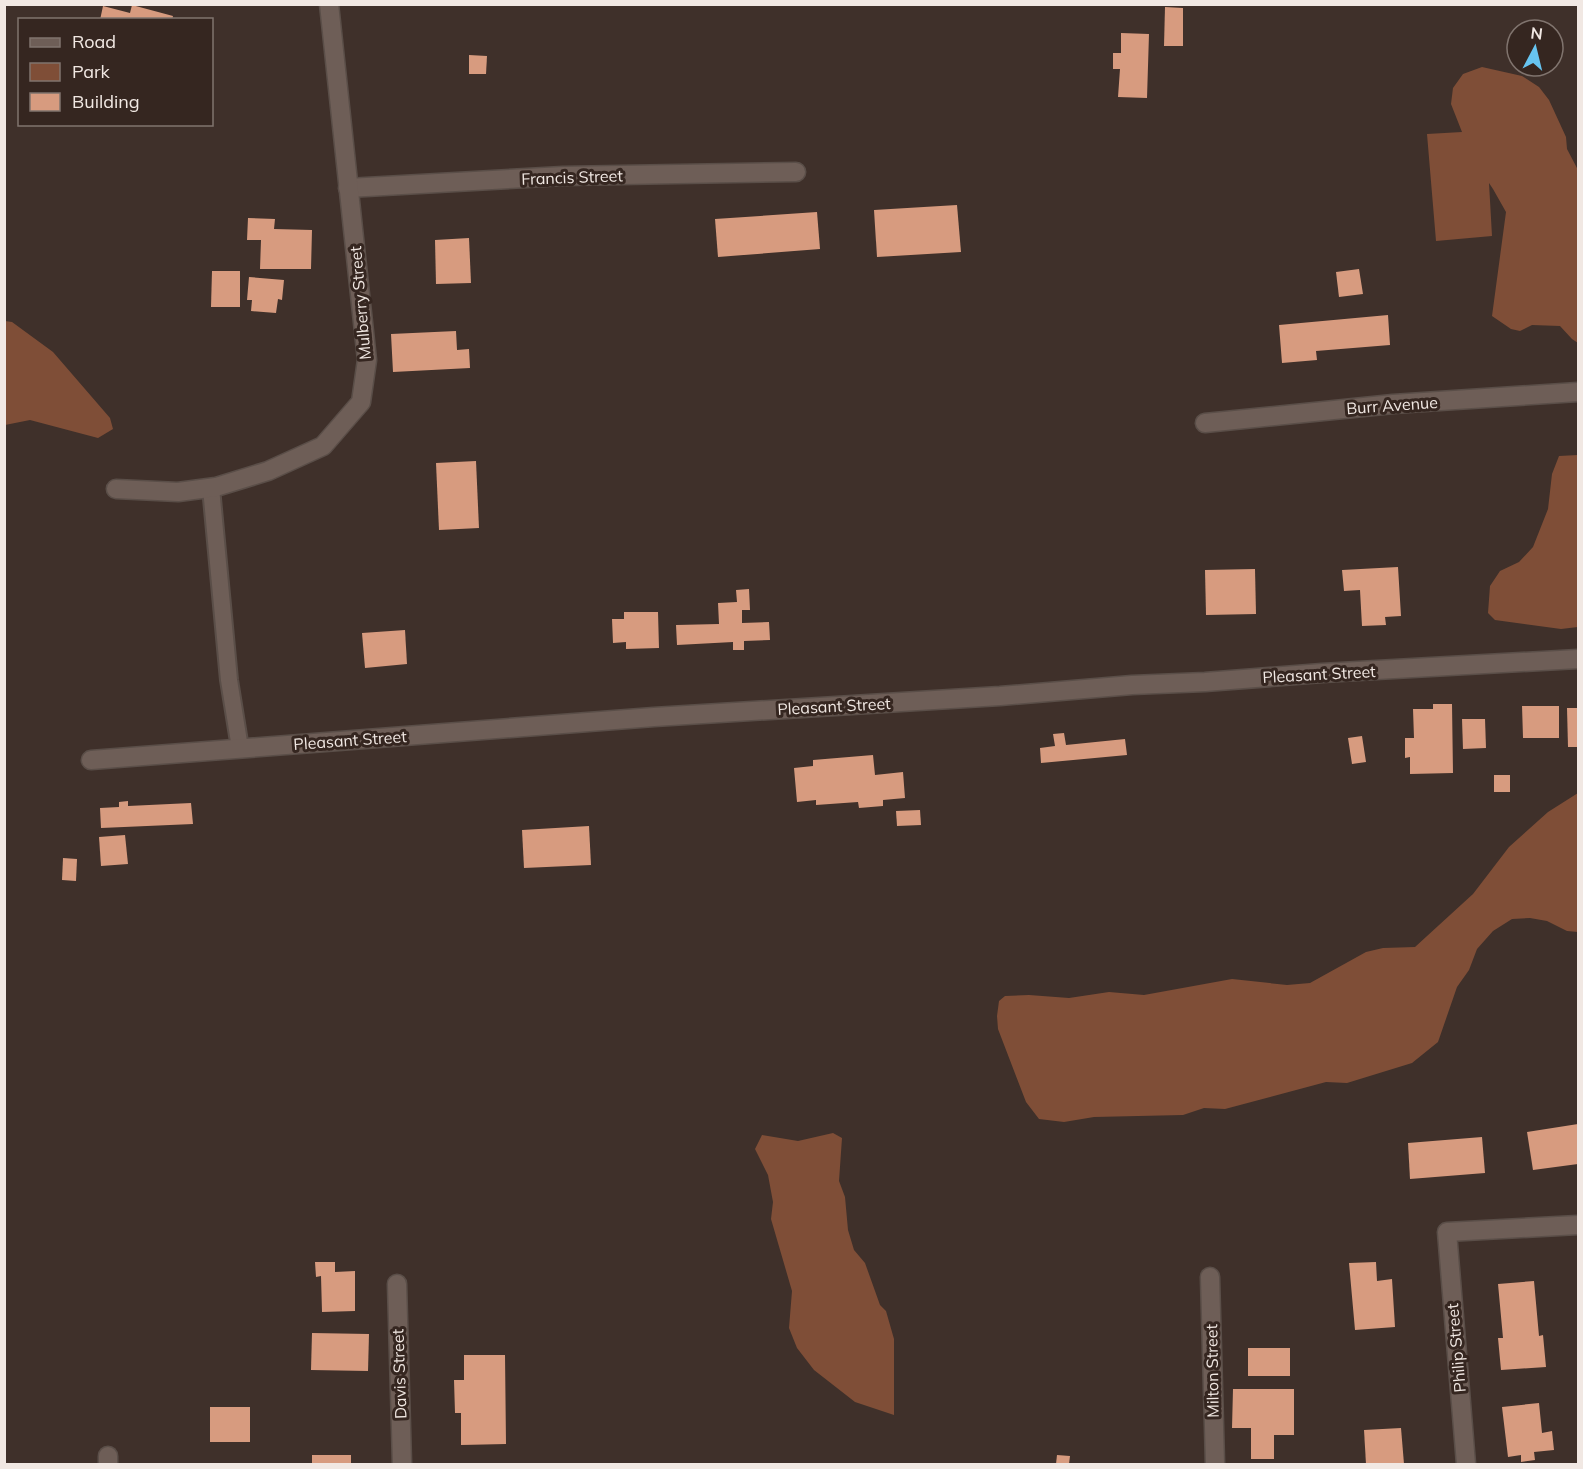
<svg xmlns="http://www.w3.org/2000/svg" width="1583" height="1469" viewBox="0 0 1583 1469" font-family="Mulish,sans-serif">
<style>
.green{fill:#7f4e37}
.building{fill:#d79b7f}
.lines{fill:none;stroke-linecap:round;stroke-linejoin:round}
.service-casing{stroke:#5a4e48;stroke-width:20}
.minor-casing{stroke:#5a4e48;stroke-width:21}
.service{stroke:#6e5e57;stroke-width:16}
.minor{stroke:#6e5e57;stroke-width:18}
.labels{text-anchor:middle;stroke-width:6;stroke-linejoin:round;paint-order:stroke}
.street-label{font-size:16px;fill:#f1e8e3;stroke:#352620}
</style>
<rect width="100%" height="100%" fill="#3f302a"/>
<!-- green -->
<g class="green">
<polygon points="1482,67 1522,76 1539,87 1549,100 1566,137 1567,149 1578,170 1578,343 1572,339 1560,326 1532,325 1520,331 1511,329 1492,316 1506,212 1493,189 1489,183 1492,236 1436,241 1427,134 1462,132 1451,104 1453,88 1463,74"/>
<polygon points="5,321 12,322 53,352 110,418 113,429 98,438 30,420 5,425"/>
<polygon points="1578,455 1578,627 1561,629 1495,620 1488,613 1490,586 1500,571 1519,562 1533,547 1548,509 1552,474 1559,456"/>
<polygon points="1578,793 1578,932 1567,931 1547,921 1530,918 1512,919 1493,931 1477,949 1469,970 1457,987 1438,1042 1412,1063 1347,1083 1326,1082 1225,1109 1204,1108 1183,1115 1094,1117 1064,1122 1039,1119 1026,1102 998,1029 997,1016 999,1001 1005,996 1029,995 1069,998 1109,992 1144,995 1232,979 1287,985 1310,983 1366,952 1383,948 1415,947 1473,894 1509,847 1548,812"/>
<polygon points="833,1133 842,1138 839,1181 845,1197 848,1230 854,1250 865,1263 880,1305 886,1311 894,1339 894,1415 855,1402 814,1370 797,1348 789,1328 792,1291 771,1219 773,1202 768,1175 755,1149 762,1135 798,1141"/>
</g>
<!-- building -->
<g class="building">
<polygon points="132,5 173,16 172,20 100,20 103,6 130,13"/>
<polygon points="1165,7 1183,8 1183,46 1164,46"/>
<polygon points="1121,33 1149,34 1147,98 1118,97 1120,69 1113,69 1113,53 1121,53"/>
<polygon points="469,55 487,56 486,74 469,74"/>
<polygon points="957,205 961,252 877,257 874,210"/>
<polygon points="817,212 820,249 718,257 715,219"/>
<polygon points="248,218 275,219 274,229 312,230 311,269 260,269 261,240 247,240"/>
<polygon points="469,238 471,283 436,284 435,240"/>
<polygon points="1359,269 1363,294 1339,297 1336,272"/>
<polygon points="212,271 240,271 240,307 211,307"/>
<polygon points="249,277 284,280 282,300 278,299 276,313 251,311 252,300 247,300"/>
<polygon points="1388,315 1390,345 1316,351 1317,360 1282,363 1279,325"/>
<polygon points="456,331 457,350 469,349 470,368 393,372 391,334"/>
<polygon points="476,461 479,528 439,530 436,463"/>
<polygon points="1398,567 1401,616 1385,617 1386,625 1362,626 1360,590 1344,591 1342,570"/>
<polygon points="1255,569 1256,614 1206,615 1205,570"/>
<polygon points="749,589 750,610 742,610 742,623 769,622 770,640 744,641 744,650 733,650 733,642 677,645 676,625 719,624 718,603 737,602 736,590"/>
<polygon points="624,612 658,612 659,648 626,649 626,642 613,643 612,619 624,619"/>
<polygon points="405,630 407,664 365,668 362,633"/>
<polygon points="1433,704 1452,704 1453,773 1410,774 1410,757 1405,758 1405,738 1414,738 1413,709 1433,709"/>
<polygon points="1522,706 1559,706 1559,738 1523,738"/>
<polygon points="1567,708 1578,708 1578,747 1568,747"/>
<polygon points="1462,719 1485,719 1486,748 1463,749"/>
<polygon points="1064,733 1066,745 1125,739 1127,755 1041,763 1040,748 1055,746 1053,734"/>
<polygon points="1362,736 1366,762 1352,764 1348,738"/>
<polygon points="873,755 875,775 903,772 905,798 883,800 883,806 859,808 858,802 816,805 816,800 797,802 794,768 813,766 813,760"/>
<rect x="1494" y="775" width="16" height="17"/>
<polygon points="128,801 128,806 191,803 193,824 101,828 100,808 119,807 119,802"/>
<polygon points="920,810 921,825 897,826 896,811"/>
<polygon points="589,826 591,865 524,868 522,830"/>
<polygon points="125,835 128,864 101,866 99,837"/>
<polygon points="63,858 77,859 76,881 62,880"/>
<polygon points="1578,1124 1578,1164 1533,1170 1527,1132"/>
<polygon points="1482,1137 1485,1173 1410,1179 1408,1143"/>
<polygon points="315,1262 335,1262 335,1272 355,1271 355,1311 322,1312 321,1276 316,1277"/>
<polygon points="1376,1262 1377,1281 1392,1279 1395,1327 1355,1330 1349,1263"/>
<polygon points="1534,1281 1539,1336 1543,1335 1546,1367 1501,1370 1498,1338 1503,1338 1498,1284"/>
<polygon points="312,1333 369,1334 368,1371 311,1370"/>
<rect x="1248" y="1348" width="42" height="28"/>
<polygon points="464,1355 505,1355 506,1444 461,1445 461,1413 455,1413 454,1380 464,1380"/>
<polygon points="1233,1389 1294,1389 1294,1435 1274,1435 1274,1459 1251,1459 1251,1428 1232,1428"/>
<polygon points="1539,1403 1542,1433 1552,1431 1554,1450 1534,1452 1535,1460 1521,1462 1521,1455 1508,1457 1502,1407"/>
<rect x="210" y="1407" width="40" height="35"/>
<polygon points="1401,1428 1404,1464 1366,1464 1364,1430"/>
<rect x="312" y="1455" width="39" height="9"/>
<polygon points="1057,1455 1070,1456 1069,1464 1056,1464"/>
</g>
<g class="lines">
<defs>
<polyline id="service" points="211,488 229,680 240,748"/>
<g id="minor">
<polyline points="348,188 563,176 796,172"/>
<polyline points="1205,423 1393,404 1578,392"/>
<polyline points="116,489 178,492 216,487 268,471 323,446 361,402 367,360 329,4"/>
<polyline points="91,760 654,717 1000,696 1132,685 1205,682 1322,673 1578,659"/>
<polyline points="1210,1277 1215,1464"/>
<polyline points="397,1284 402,1464"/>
<polyline points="108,1456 108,1464"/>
<polyline points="1466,1464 1447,1232 1578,1225"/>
</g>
</defs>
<!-- service casing -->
<use href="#service" class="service-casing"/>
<!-- minor casing -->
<use href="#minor" class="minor-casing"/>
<!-- service -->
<use href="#service" class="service"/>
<!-- minor -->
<use href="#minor" class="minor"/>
</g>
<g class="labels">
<!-- street labels -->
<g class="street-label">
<text transform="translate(572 177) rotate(-2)" y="6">Francis Street</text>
<text transform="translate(360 303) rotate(-95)" y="6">Mulberry Street</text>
<text transform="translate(1392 405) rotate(-4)" y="6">Burr Avenue</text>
<text transform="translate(1319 674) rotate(-3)" y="6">Pleasant Street</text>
<text transform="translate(834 706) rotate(-3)" y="6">Pleasant Street</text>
<text transform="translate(350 740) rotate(-4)" y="6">Pleasant Street</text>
<text transform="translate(1456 1348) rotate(-95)" y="6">Philip Street</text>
<text transform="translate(1212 1371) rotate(-91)" y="6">Milton Street</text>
<text transform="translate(399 1374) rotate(-92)" y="6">Davis Street</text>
</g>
</g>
<!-- border -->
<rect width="1583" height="1469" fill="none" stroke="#f1e8e3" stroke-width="12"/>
<!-- legend -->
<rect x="18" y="18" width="195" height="108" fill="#352620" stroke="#80746e" stroke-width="1.5"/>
<rect x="30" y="38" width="30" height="9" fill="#6e5e57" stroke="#80746e" stroke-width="1.5"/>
<text x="72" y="48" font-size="18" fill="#f1e8e3">Road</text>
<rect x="30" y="63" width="30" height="18" fill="#7f4e37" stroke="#80746e" stroke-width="1.5"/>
<text x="72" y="78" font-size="18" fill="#f1e8e3">Park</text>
<rect x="30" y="93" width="30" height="18" fill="#d79b7f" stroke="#80746e" stroke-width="1.5"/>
<text x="72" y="108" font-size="18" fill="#f1e8e3">Building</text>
<!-- north arrow -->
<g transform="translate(1535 48) rotate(7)"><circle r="28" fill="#352620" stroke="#80746e" stroke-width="1.5"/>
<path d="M0-4.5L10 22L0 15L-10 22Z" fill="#67c4f0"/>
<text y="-9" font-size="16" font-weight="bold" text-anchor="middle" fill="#f1e8e3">N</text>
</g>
</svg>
